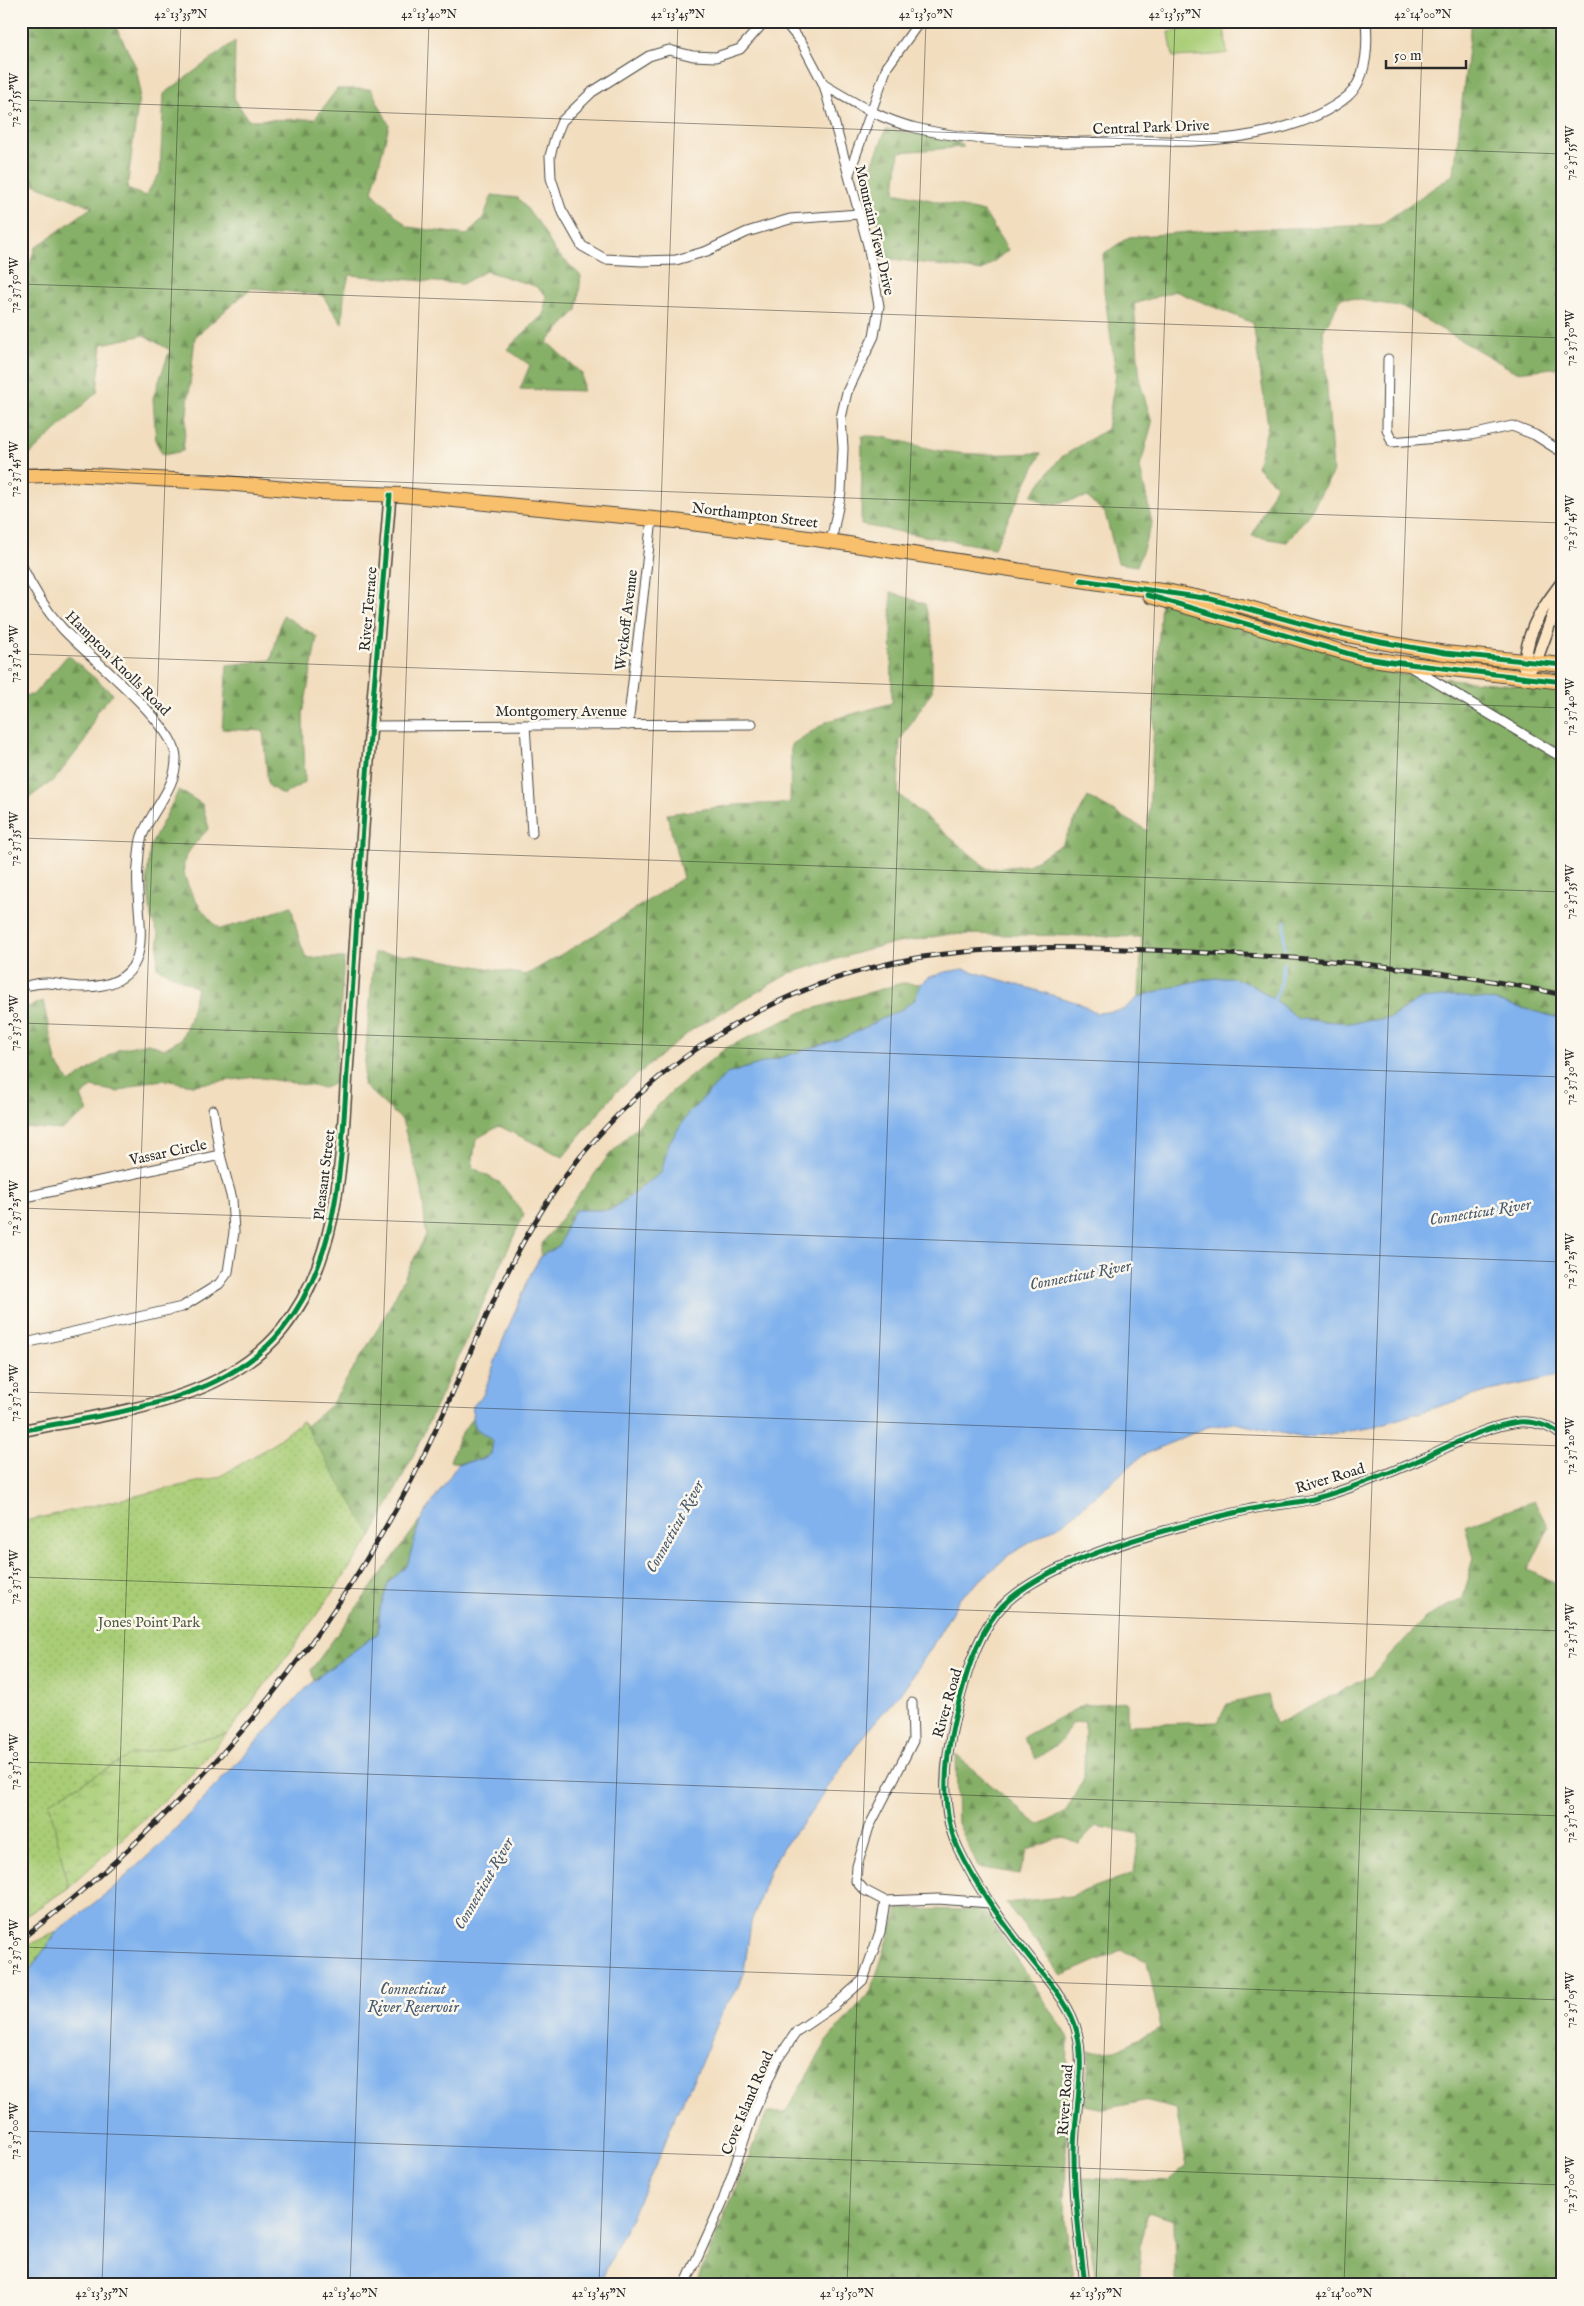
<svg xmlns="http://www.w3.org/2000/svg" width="1584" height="2306" viewBox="0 0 1584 2306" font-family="'IM FELL English',serif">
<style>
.grass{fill:#a9cd76;stroke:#6a7c50}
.forest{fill:url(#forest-firs);stroke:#586e49}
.wetland{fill:url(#wetland-marsh);stroke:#6a7c50}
.park{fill:url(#park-dots);stroke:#6a7c50}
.water{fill:#81b2ed;stroke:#566e8c}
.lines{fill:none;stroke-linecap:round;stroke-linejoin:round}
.stream{stroke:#81b2ed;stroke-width:3}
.street-casing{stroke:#494641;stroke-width:11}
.secondary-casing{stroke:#494641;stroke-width:14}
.primary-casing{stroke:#494641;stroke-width:16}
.street{stroke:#fff;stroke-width:9}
.secondary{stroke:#fce5c4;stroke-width:11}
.primary{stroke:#f8bf6c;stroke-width:14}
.rail-casing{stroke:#2b2b2b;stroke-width:5}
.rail{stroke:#fbf7ec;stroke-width:3;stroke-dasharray:9;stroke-linecap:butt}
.cycleway-casing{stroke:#fbf7ec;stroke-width:8}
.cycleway{stroke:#00873e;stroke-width:5}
.ticks{fill:none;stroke:#2b2b2b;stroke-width:1;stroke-opacity:0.45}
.labels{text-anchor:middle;stroke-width:5;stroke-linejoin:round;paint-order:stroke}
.street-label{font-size:15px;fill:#2b2b2b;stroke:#fbf7ec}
.park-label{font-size:15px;fill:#515c42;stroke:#fbf7ec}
.water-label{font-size:16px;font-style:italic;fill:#495a6f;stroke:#fbf7ec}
.neatline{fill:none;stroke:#2b2b2b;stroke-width:2}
.ticks-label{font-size:12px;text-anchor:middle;fill:#2b2b2b}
</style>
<defs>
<pattern id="forest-firs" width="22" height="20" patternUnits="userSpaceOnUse" patternTransform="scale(1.25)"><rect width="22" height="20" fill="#86b067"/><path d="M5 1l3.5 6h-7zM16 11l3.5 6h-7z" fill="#6e8f55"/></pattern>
<pattern id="wetland-marsh" width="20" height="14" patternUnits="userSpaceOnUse" patternTransform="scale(1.25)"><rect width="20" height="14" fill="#a9cd76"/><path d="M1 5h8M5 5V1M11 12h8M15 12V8" fill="none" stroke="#92b066"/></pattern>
<pattern id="park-dots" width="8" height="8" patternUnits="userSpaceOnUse" patternTransform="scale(1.25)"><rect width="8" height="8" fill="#a9cd76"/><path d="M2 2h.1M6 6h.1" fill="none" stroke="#92b066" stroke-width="1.8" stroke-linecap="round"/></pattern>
</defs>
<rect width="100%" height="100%" fill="#fbf7ec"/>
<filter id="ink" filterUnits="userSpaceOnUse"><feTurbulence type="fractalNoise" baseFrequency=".02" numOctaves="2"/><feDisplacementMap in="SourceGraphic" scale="10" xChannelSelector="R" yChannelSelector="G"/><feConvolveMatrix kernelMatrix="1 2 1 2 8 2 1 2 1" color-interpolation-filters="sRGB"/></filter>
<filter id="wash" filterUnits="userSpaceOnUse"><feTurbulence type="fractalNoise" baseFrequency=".0096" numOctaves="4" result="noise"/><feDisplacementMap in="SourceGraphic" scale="20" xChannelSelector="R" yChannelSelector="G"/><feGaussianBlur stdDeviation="1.12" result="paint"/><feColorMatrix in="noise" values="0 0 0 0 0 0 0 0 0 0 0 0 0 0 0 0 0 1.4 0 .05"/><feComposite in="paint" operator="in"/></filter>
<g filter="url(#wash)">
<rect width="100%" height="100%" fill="#f2ddbe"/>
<!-- grass -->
<polygon class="grass" points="1224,25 1227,53 1214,55 1173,57 1169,32"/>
<!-- forest -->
<g class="forest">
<polygon points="26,21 113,21 136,67 140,89 127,189 145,196 160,173 164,94 235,41 234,98 248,120 315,119 337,89 371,89 389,125 372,192 408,227 467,235 483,219 492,195 518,198 538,222 555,251 581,276 577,310 547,342 582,374 583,391 520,389 530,365 507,349 544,314 546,295 535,286 486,271 462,284 349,275 344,296 342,324 322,295 251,288 195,337 183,451 163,455 156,442 153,398 170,350 144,335 102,344 97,392 27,457 27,384 21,329 21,290 35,248 92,207 21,179 21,26"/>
<polygon points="1471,21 1563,21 1563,367 1516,372 1403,307 1342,297 1323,331 1333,472 1311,511 1287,542 1252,536 1276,485 1257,467 1268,425 1253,323 1175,291 1134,304 1140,382 1152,423 1140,467 1152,523 1137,566 1118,563 1105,513 1087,497 1047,505 1031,495 1060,458 1107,429 1116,374 1104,291 1103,254 1129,237 1201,231 1380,225 1454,174"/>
<polygon points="886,129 957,141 964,147 899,152 895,192 984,212 1008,250 982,271 885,258 868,176"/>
<path d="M862,436c30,-1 50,10 79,15 33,5 67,3 100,2l-47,95 -133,-23z"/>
<polygon points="1162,581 1398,674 1555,689 1563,662 1563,1019 1491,1000 1405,1007 1390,1018 1350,1023 1298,1019 1274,999 1250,984 1229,977 1201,980 1139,997 1142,937 950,934 881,946 790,973 693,1029 616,1092 563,1157 499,1126 476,1139 472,1167 500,1183 524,1214 413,1456 372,1536 290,1652 227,1734 131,1755 49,1802 68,1888 21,1919 21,1668 269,1447 302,1421 306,1426 331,1405 382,1322 426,1235 422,1190 402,1120 363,1085 374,953 413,955 526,975 593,936 683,878 667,814 735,805 790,803 791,745 828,721 892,703 891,592 925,604 932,635 932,691 900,740 898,794 988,869 1029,865 1062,844 1088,797 1148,831"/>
<polygon points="283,615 317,637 303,714 305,782 283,795 268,785 263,731 222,729 227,665 271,660"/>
<polygon points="68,655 113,694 97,711 85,741 55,779 26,800 21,790 21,696 33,695"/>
<path d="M179,790l23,14 7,24c-6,7 -22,23 -24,31 -7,22 19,57 35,70l33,-9 38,-14 8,33 7,19h38l-9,125 -11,5 -68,-11 -64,8 -27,-5 -20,2 -27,10 -26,-5 -11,10 7,14 -27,19 -40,-3v-126l8,6 14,-6 13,61 14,21 49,-34 29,-6 16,6 17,-10 8,-18 8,-33 -40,-21 2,-32 -8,-17 -4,-41 3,-30z"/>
<polygon points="902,983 921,984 914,1000 902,1009 844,1038 727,1074 669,1143 661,1173 611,1210 575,1210 566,1227 560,1245 541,1256 541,1245 609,1155 671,1092 726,1048 802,1012"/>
<path d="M472,1418l4,10 17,13 -2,13c-10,7 -30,11 -41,7l9,-24z"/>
<polygon points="1534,1501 1549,1527 1528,1570 1554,1583 1563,1583 1563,2285 1179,2285 1175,2280 1174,2220 1148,2212 1139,2247 1141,2285 1097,2285 1084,2206 1083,2178 1168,2182 1187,2166 1176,2109 1144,2101 1104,2109 1085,2105 1089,2052 1116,2050 1161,2028 1147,1961 1121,1950 1062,1976 1006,1903 1070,1896 1134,1873 1139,1834 1096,1826 1079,1844 1062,1837 1028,1850 1019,1874 978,1867 958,1823 956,1755 1038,1825 1065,1813 1084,1778 1085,1721 1072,1723 1061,1741 1036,1759 1023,1737 1083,1705 1127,1702 1127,1725 1218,1722 1227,1704 1268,1695 1275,1725 1371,1676 1425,1618 1463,1598 1474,1558 1465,1526"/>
<polygon points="420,1521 407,1566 389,1582 380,1608 378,1633 314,1680 311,1670"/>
<polygon points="898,1909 984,1910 1068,2036 1065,2220 1074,2285 696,2284 767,2113 785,2113 829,2038 871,1991"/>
</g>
<!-- wetland -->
<polygon class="wetland" points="227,1734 182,1784 68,1888 49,1802 131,1755"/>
<!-- park -->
<g class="park">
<polygon points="302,1421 372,1536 290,1652 227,1734 131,1755 49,1802 68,1888 21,1919 21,1522 219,1477 269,1447"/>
<polygon points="57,1932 21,1982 21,1948"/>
</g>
<!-- water -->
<polygon class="water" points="964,969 1079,1003 1097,1013 1123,1010 1139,997 1165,989 1201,980 1229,977 1250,984 1274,999 1298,1019 1350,1023 1390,1018 1421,999 1455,996 1491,1000 1563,1019 1563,1375 1489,1391 1369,1428 1304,1438 1235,1423 1207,1427 1143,1455 1062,1524 1009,1555 960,1598 931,1648 907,1685 863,1736 807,1818 784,1845 770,1870 751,1923 744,1971 738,1987 723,2010 698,2070 676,2114 659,2158 599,2285 21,2285 21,1982 57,1932 112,1889 165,1840 314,1680 378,1633 380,1608 389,1582 407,1566 420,1521 458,1464 484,1459 491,1454 493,1441 476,1428 472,1418 473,1406 483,1395 501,1345 531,1273 541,1256 560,1245 566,1227 575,1210 611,1210 661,1173 669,1143 688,1114 727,1074 844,1038 902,1009 914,1000 921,984 930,977 945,972"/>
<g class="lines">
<!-- stream -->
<g class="stream">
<polyline points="1284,949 1285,921"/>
<polyline points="1274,1001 1282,980 1283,963"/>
</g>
</g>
</g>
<g filter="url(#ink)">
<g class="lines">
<defs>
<g id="street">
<polyline points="765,21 740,49 716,57 693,56 669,50 649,56 592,92 562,121 555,138 550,156 551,178 561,209 582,246 605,259 642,261 676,260 707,251 747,232 790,219 859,214"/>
<polyline points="784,21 802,43 824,85 868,245 879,306 874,336 847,392 841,418 843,448 841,492 831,542"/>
<path d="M824,85c29,17 58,35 92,43 71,17 145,15 218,13 20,-1 40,1 60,0 48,-2 116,-13 154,-45 19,-17 20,-51 18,-75"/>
<polyline points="849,174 887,67 920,21"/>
<polyline points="1388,359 1387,429 1392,442 1471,435 1512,426 1535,435 1557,449 1563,449"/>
<path d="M21,564c11,24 23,44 41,64 24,27 113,95 114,129 1,31 -24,52 -34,79 -3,9 -3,21 -4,30 -5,50 27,118 -52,121 -21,1 -33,-8 -56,-2"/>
<polyline points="1409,666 1563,758"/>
<polyline points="525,725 532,833"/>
<polyline points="628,725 652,519"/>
<polyline points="371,726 752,724"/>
<polyline points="213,1110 220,1155"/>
<polyline points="21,1198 220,1155 232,1199 234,1232 228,1272 219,1284 182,1307 21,1344"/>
<polyline points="912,1703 913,1741 869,1827 857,1866 856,1881 864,1890 885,1901 938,1899 990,1903"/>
<polyline points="685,2285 723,2201 753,2114 777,2060 797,2031 834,2006 863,1980 880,1932 885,1901"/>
<path d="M1085,2285c-5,-44 -11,-89 -11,-133 0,-38 12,-84 3,-120 -6,-28 -33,-56 -50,-78 -26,-34 -51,-68 -69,-106 -19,-40 -13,-89 -3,-131 9,-35 19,-76 42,-105 43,-53 184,-87 250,-102 22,-5 45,-6 66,-11 38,-10 77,-26 113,-42 30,-14 60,-31 93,-35 16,-1 32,5 44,14"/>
</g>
<g id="secondary">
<polyline points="1531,668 1536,661 1563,588"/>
<path d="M1524,677c1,-44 13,-62 39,-96"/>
<path d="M21,1431c88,-19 200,-26 261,-101 61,-75 59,-180 66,-272 5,-72 9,-144 14,-216 8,-116 19,-231 28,-347"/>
</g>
<g id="primary">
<polyline points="21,476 70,474 225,483 318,492 402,495 675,521 816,539 1113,585 1171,592 1246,607 1329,631 1381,642 1445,653 1563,665"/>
<polyline points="1150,596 1360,657 1392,662 1563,682"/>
</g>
</defs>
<!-- street casing -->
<use href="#street" class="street-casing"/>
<!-- secondary casing -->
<use href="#secondary" class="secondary-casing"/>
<!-- primary casing -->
<use href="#primary" class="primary-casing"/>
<!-- street -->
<use href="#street" class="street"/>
<!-- secondary -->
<use href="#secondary" class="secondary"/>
<!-- primary -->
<use href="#primary" class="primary"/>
<defs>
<path id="rail" d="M21,1939c160,-120 293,-276 387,-452 49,-93 81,-195 138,-283 84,-129 218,-219 370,-246 97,-16 197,-10 294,-5 119,6 236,16 353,42"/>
</defs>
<!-- rail casing -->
<use href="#rail" class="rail-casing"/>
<!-- rail -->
<use href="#rail" class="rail"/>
<defs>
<g id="cycleway">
<polyline points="1081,580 1211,599 1329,631 1381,642 1445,653 1563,665"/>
<polyline points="1147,595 1360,657 1392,662 1563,682"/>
<path d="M21,1431c88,-19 200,-26 261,-101 61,-75 59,-180 66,-272 5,-72 9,-144 14,-216 8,-116 19,-231 28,-347"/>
<path d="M1085,2285c-5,-44 -11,-89 -11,-133 0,-38 12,-84 3,-120 -6,-28 -33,-56 -50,-78 -26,-34 -51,-68 -69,-106 -19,-40 -13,-89 -3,-131 9,-35 19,-76 42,-105 43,-53 184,-87 250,-102 22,-5 45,-6 66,-11 38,-10 77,-26 113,-42 30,-14 60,-31 93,-35 16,-1 32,5 44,14"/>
</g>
</defs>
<!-- cycleway casing -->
<use href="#cycleway" class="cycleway-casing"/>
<!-- cycleway -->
<use href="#cycleway" class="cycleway"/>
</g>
</g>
<!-- ticks -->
<path class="ticks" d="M21,100l1542,54M21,284l1542,54M21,469l1542,54M21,654l1542,54M21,838l1542,54M21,1023l1542,54M21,1208l1542,54M21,1392l1542,54M21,1577l1542,54M21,1762l1542,54M21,1947l1542,53M21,2131l1542,54M102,2285l79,-2264M350,2285l79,-2264M599,2285l79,-2264M847,2285l79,-2264M1096,2285l79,-2264M1344,2285l79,-2264"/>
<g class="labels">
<!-- street labels -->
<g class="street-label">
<text transform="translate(1151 127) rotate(-2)" y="5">Central Park Drive</text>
<text transform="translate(875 230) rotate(77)" y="5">Mountain View Drive</text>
<text transform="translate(755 515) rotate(7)" y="5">Northampton Street</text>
<text transform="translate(368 609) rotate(-85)" y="5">River Terrace</text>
<text transform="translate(626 620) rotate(-83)" y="5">Wyckoff Avenue</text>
<text transform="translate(118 663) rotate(45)" y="5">Hampton Knolls Road</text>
<text x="561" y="716">Montgomery Avenue</text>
<text transform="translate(168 1152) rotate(-12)" y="5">Vassar Circle</text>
<text transform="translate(324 1175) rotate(-83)" y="5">Pleasant Street</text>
<text transform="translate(1330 1478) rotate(-17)" y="5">River Road</text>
<text transform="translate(947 1703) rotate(-74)" y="5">River Road</text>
<text transform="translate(1065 2100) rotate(-86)" y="5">River Road</text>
<text transform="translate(747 2103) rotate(-67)" y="5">Cove Island Road</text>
</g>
<!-- park labels -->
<g class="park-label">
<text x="149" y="1627">Jones Point Park</text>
</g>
<!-- water labels -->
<g class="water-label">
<text transform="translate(1480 1211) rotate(-9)" y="6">Connecticut River</text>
<text transform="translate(1080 1274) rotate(-11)" y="6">Connecticut River</text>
<text transform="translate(674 1526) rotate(-61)" y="6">Connecticut River</text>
<text transform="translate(483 1883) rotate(-60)" y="6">Connecticut River</text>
<text x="413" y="1994">Connecticut<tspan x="413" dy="18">River Reservoir</tspan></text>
</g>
</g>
<!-- margin -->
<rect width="1584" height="2306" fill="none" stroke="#fbf7ec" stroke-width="55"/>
<!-- scale -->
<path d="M1386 60v8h80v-8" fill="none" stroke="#2b2b2b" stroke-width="2.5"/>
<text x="1394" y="60" font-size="15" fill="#2b2b2b" stroke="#fbf7ec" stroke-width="4" paint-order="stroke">50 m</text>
<rect x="28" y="28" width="1528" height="2250" class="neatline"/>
<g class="ticks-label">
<text x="181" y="18">42°13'35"N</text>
<text x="429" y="18">42°13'40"N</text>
<text x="678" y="18">42°13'45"N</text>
<text x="926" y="18">42°13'50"N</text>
<text x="1175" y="18">42°13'55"N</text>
<text x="1423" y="18">42°14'00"N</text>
<text transform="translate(14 100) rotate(-90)" y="4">72°37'55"W</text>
<text transform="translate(1570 153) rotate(-90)" y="4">72°37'55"W</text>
<text transform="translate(14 285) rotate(-90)" y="4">72°37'50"W</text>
<text transform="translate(1570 338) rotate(-90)" y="4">72°37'50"W</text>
<text transform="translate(14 469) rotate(-90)" y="4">72°37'45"W</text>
<text transform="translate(1570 523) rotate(-90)" y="4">72°37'45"W</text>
<text transform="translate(14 654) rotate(-90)" y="4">72°37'40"W</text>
<text transform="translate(1570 707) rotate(-90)" y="4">72°37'40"W</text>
<text transform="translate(14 839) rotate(-90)" y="4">72°37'35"W</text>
<text transform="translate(1570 892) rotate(-90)" y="4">72°37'35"W</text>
<text transform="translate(14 1023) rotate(-90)" y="4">72°37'30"W</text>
<text transform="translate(1570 1077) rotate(-90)" y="4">72°37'30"W</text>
<text transform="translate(14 1208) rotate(-90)" y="4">72°37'25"W</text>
<text transform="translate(1570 1261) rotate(-90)" y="4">72°37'25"W</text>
<text transform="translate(14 1393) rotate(-90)" y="4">72°37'20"W</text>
<text transform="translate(1570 1446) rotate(-90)" y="4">72°37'20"W</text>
<text transform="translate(14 1577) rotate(-90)" y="4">72°37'15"W</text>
<text transform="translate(1570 1631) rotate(-90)" y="4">72°37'15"W</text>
<text transform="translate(14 1762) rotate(-90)" y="4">72°37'10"W</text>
<text transform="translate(1570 1815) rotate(-90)" y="4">72°37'10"W</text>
<text transform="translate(14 1947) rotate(-90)" y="4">72°37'05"W</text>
<text transform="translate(1570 2000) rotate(-90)" y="4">72°37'05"W</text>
<text transform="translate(14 2131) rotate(-90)" y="4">72°37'00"W</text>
<text transform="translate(1570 2185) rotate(-90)" y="4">72°37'00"W</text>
<text x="102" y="2297">42°13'35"N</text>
<text x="350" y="2297">42°13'40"N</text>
<text x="599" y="2297">42°13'45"N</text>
<text x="847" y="2297">42°13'50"N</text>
<text x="1096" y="2297">42°13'55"N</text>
<text x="1344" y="2297">42°14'00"N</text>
</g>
</svg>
